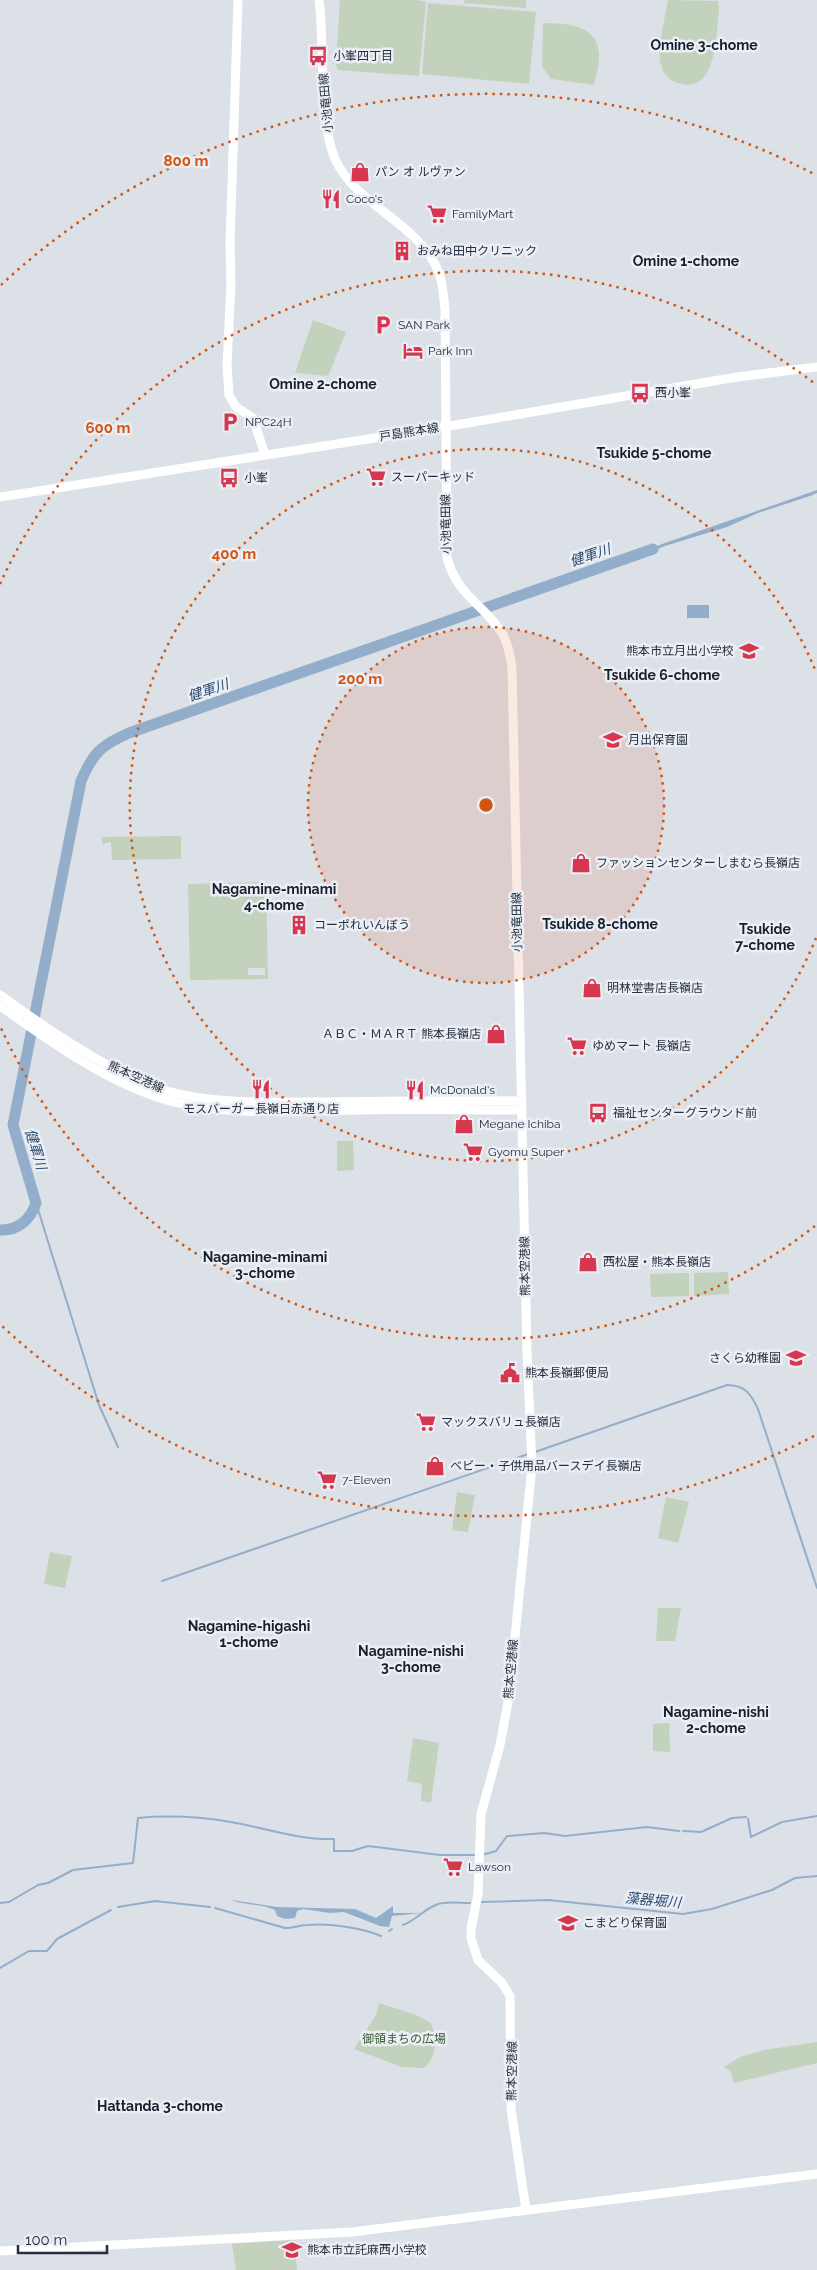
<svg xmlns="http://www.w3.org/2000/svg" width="817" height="2270" viewBox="0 0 817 2270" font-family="Raleway,'Noto Sans JP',sans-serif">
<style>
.green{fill:#c2d2bc;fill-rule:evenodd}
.water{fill:#93aeca}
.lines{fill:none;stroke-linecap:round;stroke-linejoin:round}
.stream{stroke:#93aeca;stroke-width:2}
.river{stroke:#93aeca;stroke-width:11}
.secondary{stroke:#fff;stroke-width:9}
.ring{fill:none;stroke:#d45511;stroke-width:2.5;stroke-dasharray:2.5 5}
.labels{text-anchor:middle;stroke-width:5;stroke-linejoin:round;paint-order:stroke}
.poi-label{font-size:12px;fill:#252e3e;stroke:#ebeff5;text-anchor:start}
.street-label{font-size:12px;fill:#252e3e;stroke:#ebeff5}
.park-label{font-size:12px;fill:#395b31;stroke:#ebeff5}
.neighbourhood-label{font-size:14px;font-weight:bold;fill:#171f2e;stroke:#ebeff5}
.water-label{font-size:14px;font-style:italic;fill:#2c4d74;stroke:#ebeff5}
.centre{fill:#d45511;stroke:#ebeff5;stroke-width:2.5}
.ring-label{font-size:15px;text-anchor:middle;font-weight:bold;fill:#d45511;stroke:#ebeff5;stroke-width:5;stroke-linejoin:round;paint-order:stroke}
</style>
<rect width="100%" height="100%" fill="#dce0e7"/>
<!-- green -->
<g class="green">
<polygon points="340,0 417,0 426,2 419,76 338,70 336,65"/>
<polygon points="465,0 526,0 526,8 464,3"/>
<path d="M668,0l50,1 1,8c-3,23 -1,87 -41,74 -8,-2 -15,-10 -17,-18 -4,-17 4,-48 7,-65z"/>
<polygon points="428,3 536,12 529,84 422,74"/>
<path d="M543,23c23,1 53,0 56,30 1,10 -3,22 -5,32l-43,-6 -9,-13z"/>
<polygon points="313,320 346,332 328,376 295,373"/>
<polygon points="181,836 181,859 112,860 111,842 102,844 102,837"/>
<path d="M266,882l2,97 -78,1 -2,-96zM248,968h17v7h-17z"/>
<polygon points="337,1141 353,1141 354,1170 337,1171"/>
<polygon points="728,1272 729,1294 694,1296 694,1273"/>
<polygon points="689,1273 689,1296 651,1297 650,1274"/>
<polygon points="457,1492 475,1495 468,1532 452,1530"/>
<polygon points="666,1497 689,1502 678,1543 658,1538"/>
<polygon points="50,1552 72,1556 65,1588 44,1584"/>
<polygon points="658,1608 681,1608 675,1641 656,1641"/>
<polygon points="669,1723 670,1752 653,1751 653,1724"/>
<polygon points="413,1738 439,1743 431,1803 421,1801 422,1784 407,1781"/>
<path d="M379,2003l37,12 15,8c6,17 7,32 -7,45l-22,-1 -48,-18 22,-34z"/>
<polygon points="817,2042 817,2063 734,2083 731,2072 724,2067 740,2057 764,2050"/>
<polygon points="294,2240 297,2270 236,2270 232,2244"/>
</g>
<!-- water -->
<g class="water">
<polygon points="817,490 817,493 810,496 758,513 727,527 665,546 627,562 625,560 662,544"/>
<rect x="687" y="605" width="22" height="13"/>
<path d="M231,1900l46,7 78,2 21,9 17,-12v7h29l-30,3 -3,11 -9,-1 -36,-14 -14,1 -27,-4 -6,2 -2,7 -10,1 -8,-3 -2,-6c-14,-7 -30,-4 -44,-10z"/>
</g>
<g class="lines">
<!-- stream -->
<g class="stream">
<polyline points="36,1203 99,1405 118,1447"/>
<path d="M535,1452l192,-67c18,0 24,9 31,24l59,179"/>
<polyline points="162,1581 528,1454"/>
<polyline points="748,1819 751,1837 782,1822 817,1816"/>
<polyline points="683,1831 701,1832 732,1818 746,1817"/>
<polyline points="482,1855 496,1851 507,1836 544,1833 565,1836 647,1827 679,1831"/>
<polyline points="481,1902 548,1900 683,1914 712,1909 772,1890 795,1878 817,1876"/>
<path d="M0,1903l9,-1 29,-17 10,-2 25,-13 60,-7 5,-45c30,-3 63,-1 93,4 34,6 67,18 103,17v12h18l16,-5 72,9h37"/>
<polyline points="118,1907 155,1901 210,1907"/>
<path d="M215,1908l70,20c9,0 15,-3 23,-3 20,-2 55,3 73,11"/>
<path d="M403,1925c13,-5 21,-16 35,-21 9,-3 22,-1 32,-1"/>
<polyline points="389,1931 392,1929"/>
<polyline points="0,1968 29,1951 47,1951 57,1939 111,1910"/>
</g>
<!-- river -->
<path class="river" d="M0,1230c18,1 31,-11 36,-27l-23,-78 68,-344c12,-28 20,-36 48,-48l524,-184"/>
<!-- secondary -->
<g class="secondary">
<polyline points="238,0 230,244 231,283 227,366 229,395 236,407 253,418 265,455"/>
<path d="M319,0c6,44 -1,120 16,159 22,48 85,64 104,114 4,12 5,24 6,37l2,248c11,39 36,45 55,75 6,10 8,22 10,34l15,685 5,114 -23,231 -9,48 -19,69 -3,80 -7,35v9l7,22 24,23 8,13 1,113 15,101"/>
<polyline points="0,497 444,427 737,377 817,367"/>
<path d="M0,995c44,32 112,79 163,95 52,15 109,12 162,12 66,-1 131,-2 197,-1"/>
<path d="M0,1006c50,35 102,73 160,92 60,19 134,13 196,12 55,-1 111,0 166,0"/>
<polyline points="0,2251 352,2232 817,2174"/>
</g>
</g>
<!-- distance rings -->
<circle cx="486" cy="805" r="178" fill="#d45511" fill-opacity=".12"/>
<g class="ring">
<circle cx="486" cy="805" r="178"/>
<path d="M816 938A356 356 0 1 1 816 672"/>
<path d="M815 1226A534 534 0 0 1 0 1026M0 584A534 534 0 0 1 815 384"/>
<path d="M814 1436A711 711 0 0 1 1 1325M1 285A711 711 0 0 1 814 174"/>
</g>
<!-- icons -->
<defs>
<symbol id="bus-bare" viewBox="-9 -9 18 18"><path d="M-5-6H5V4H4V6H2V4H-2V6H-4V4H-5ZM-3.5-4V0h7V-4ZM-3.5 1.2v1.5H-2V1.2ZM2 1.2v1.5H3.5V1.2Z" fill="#d7364f" stroke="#ebeff5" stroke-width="2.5" paint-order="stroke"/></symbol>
<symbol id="shop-bare" viewBox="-9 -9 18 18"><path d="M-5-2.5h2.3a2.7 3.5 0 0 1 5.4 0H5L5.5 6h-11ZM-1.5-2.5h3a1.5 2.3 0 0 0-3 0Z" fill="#d7364f" stroke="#ebeff5" stroke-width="2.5" paint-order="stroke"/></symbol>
<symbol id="restaurant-bare" viewBox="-9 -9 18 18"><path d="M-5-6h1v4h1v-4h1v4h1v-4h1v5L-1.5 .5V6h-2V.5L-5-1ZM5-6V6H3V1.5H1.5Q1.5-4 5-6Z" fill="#d7364f" stroke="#ebeff5" stroke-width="2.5" paint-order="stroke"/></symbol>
<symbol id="supermarket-bare" viewBox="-9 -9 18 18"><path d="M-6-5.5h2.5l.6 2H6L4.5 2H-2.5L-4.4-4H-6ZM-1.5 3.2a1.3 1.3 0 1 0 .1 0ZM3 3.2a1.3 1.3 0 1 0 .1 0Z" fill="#d7364f" stroke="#ebeff5" stroke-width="2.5" paint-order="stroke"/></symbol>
<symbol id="building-bare" viewBox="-9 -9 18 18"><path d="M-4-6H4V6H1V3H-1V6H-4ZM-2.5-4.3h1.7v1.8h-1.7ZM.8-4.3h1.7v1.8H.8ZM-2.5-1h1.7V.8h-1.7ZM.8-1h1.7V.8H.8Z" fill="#d7364f" stroke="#ebeff5" stroke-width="2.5" paint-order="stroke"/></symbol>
<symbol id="parking-bare" viewBox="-9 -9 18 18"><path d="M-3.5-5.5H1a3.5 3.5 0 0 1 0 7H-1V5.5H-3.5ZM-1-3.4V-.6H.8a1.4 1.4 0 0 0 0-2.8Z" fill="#d7364f" stroke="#ebeff5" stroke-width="2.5" paint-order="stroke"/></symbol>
<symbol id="hotel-bare" viewBox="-9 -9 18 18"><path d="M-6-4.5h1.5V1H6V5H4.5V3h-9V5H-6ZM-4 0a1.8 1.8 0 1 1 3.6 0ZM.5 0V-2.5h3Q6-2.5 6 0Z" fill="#d7364f" stroke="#ebeff5" stroke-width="2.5" paint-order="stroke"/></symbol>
<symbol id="school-bare" viewBox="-9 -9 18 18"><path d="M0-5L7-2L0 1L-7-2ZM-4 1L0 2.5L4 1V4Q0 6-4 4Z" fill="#d7364f" stroke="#ebeff5" stroke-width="2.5" paint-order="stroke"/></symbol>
<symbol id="civic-bare" viewBox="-9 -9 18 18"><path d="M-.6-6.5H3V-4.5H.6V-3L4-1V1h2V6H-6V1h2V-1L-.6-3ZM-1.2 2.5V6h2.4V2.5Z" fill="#d7364f" stroke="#ebeff5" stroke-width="2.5" paint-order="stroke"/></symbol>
</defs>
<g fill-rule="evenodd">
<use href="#bus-bare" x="304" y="42" width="28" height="28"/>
<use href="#shop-bare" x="346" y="158" width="28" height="28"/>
<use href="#restaurant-bare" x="317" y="185" width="28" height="28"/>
<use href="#supermarket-bare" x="423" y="200" width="28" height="28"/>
<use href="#building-bare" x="388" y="237" width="28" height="28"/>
<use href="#parking-bare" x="369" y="311" width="28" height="28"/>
<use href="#hotel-bare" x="399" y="337" width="28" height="28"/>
<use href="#bus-bare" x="626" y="379" width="28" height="28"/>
<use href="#parking-bare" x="216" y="408" width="28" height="28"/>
<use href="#supermarket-bare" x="362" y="463" width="28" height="28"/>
<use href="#bus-bare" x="215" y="464" width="28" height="28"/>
<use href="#school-bare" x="735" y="637" width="28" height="28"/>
<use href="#school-bare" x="599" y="726" width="28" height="28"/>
<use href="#shop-bare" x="567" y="849" width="28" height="28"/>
<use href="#building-bare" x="285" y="911" width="28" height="28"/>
<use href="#shop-bare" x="578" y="974" width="28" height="28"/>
<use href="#shop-bare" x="482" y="1020" width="28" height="28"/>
<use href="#supermarket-bare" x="563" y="1032" width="28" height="28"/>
<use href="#restaurant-bare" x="247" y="1075" width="28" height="28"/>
<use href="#restaurant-bare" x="401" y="1076" width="28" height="28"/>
<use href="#bus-bare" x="584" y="1099" width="28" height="28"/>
<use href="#shop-bare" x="450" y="1110" width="28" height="28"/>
<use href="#supermarket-bare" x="459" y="1138" width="28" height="28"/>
<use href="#shop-bare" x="574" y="1248" width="28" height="28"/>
<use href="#school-bare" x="782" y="1344" width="28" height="28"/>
<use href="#civic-bare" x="496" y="1359" width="28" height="28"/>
<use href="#supermarket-bare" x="412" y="1408" width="28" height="28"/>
<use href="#shop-bare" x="421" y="1452" width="28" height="28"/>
<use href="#supermarket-bare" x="313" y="1466" width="28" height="28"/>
<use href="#supermarket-bare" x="439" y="1853" width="28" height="28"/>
<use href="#school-bare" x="554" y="1909" width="28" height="28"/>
<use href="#school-bare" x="278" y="2236" width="28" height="28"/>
</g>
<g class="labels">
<!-- poi labels -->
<g class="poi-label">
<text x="333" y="60">小峯四丁目</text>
<text x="375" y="176">パン オ ルヴァン</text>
<text x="346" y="203">Coco's</text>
<text x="452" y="218">FamilyMart</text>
<text x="417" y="255">おみね田中クリニック</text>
<text x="398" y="329">SAN Park</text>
<text x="428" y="355">Park Inn</text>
<text x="655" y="397">西小峯</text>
<text x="245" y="426">NPC24H</text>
<text x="391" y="481">スーパーキッド</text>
<text x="244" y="482">小峯</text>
<text x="734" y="655" text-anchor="end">熊本市立月出小学校</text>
<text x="628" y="744">月出保育園</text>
<text x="596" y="867">ファッションセンターしまむら長嶺店</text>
<text x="314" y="929">コーポれいんぼう</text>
<text x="607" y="992">明林堂書店長嶺店</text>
<text x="481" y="1038" text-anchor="end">ＡＢＣ・ＭＡＲＴ 熊本長嶺店</text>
<text x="592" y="1050">ゆめマート 長嶺店</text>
<text x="430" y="1094">McDonald's</text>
<text x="261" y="1113" text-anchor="middle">モスバーガー長嶺日赤通り店</text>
<text x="613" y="1117">福祉センターグラウンド前</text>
<text x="479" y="1128">Megane Ichiba</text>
<text x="488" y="1156">Gyomu Super</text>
<text x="603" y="1266">西松屋・熊本長嶺店</text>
<text x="781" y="1362" text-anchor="end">さくら幼稚園</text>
<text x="525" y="1377">熊本長嶺郵便局</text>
<text x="441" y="1426">マックスバリュ長嶺店</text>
<text x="450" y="1470">ベビー・子供用品バースデイ長嶺店</text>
<text x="342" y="1484">7-Eleven</text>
<text x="468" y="1871">Lawson</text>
<text x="583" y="1927">こまどり保育園</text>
<text x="307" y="2254">熊本市立託麻西小学校</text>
</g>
<!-- street labels -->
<g class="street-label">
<text transform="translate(326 103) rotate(-95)" y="4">小池竜田線</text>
<text transform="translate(409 432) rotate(-9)" y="4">戸島熊本線</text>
<text transform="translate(446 524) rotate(-91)" y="4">小池竜田線</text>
<text transform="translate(517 922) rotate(-91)" y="4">小池竜田線</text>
<text transform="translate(136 1077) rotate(24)" y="4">熊本空港線</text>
<text transform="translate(525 1266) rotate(-91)" y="4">熊本空港線</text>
<text transform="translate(511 1669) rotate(-85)" y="4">熊本空港線</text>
<text transform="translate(512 2071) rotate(-89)" y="4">熊本空港線</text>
</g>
<!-- park labels -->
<g class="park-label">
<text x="404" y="2043">御領まちの広場</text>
</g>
<!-- neighbourhood labels -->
<g class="neighbourhood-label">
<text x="704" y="50">Omine 3-chome</text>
<text x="686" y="266">Omine 1-chome</text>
<text x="323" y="389">Omine 2-chome</text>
<text x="654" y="458">Tsukide 5-chome</text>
<text x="662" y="680">Tsukide 6-chome</text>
<text x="274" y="894">Nagamine-minami<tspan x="274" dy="16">4-chome</tspan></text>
<text x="600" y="929">Tsukide 8-chome</text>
<text x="765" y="934">Tsukide<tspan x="765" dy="16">7-chome</tspan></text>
<text x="265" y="1262">Nagamine-minami<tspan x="265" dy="16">3-chome</tspan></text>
<text x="249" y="1631">Nagamine-higashi<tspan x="249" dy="16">1-chome</tspan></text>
<text x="411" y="1656">Nagamine-nishi<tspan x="411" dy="16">3-chome</tspan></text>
<text x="716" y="1717">Nagamine-nishi<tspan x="716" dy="16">2-chome</tspan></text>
<text x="160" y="2111">Hattanda 3-chome</text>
</g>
<!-- water labels -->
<g class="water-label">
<text transform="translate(590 555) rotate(-19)" y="5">健軍川</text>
<text transform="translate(208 690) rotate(-19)" y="5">健軍川</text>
<text transform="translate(36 1149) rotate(73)" y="5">健軍川</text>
<text transform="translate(653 1900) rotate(5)" y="5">藻器堀川</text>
</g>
</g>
<circle cx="486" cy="805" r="8" class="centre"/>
<g class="ring-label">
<text x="186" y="166">800 m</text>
<text x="108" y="433">600 m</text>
<text x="234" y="559">400 m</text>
<text x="360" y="684">200 m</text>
</g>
<!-- scale -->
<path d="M18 2245v8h89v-8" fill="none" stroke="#252e3e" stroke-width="2.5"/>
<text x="25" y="2245" font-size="15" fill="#252e3e" stroke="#ebeff5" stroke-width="4" paint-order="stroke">100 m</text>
</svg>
